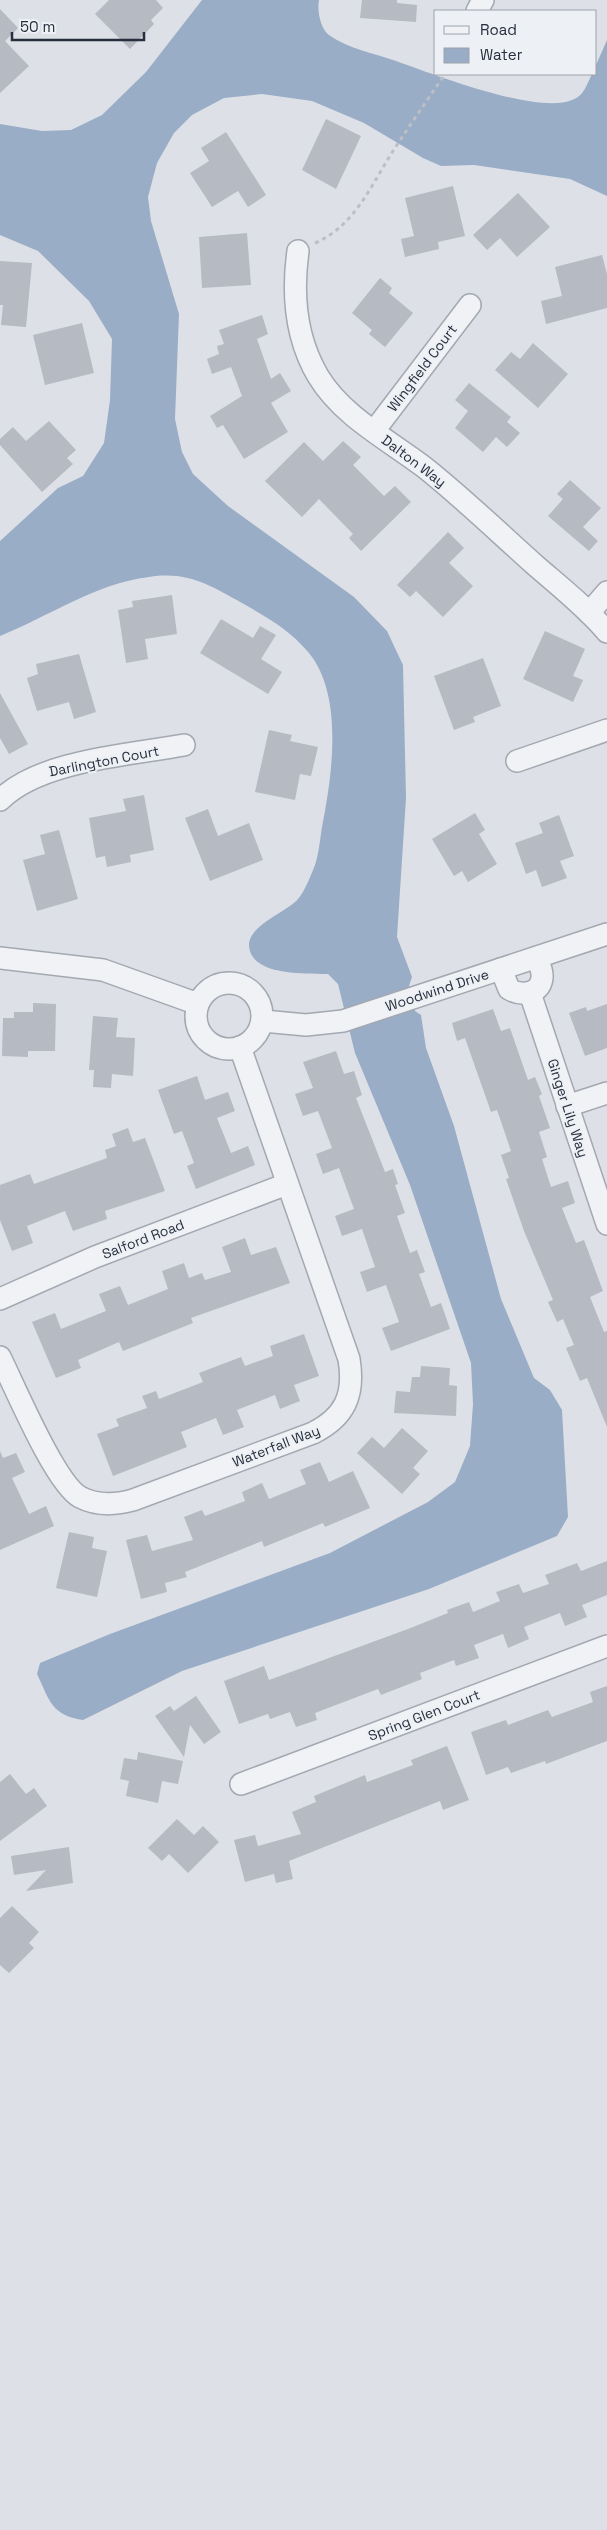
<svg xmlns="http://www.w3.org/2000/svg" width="607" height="2530" viewBox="0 0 607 2530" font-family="'Space Grotesk',sans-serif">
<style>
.water{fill:#99adc6}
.building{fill:#b5bac3}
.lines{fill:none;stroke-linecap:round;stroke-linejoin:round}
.street-casing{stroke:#a3a8b1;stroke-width:24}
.path{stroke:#bcbfc5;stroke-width:3;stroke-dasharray:4 4;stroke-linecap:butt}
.street{stroke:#f0f2f5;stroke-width:21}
.labels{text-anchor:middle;stroke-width:4;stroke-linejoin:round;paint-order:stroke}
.street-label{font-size:14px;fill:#272e3d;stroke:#edf0f4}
</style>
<rect width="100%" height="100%" fill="#dde1e7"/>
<!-- water -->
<path class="water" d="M202,0h117c-2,10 1,28 10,35 19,14 45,18 67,26 37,13 141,54 176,39 12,-4 15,-16 20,-26h4v-9l11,-25v156l-37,-17 -96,-14 -33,1 -18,-8 -59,-35 -52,-22 -50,-7 -38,4 -32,17 -18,18 -17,30 -9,34 3,24 28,93 -4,105 7,33 11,22 35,32 126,91 33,34 16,34 3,133 -9,139 15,40 -3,9 6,25 6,4 5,33 28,78 47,173 33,79 16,12 12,20 6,107 -11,19 -128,53 -247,82 -99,49c-32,-5 -33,-19 -46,-46l3,-11 70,-29 220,-81 98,-51 27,-20 15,-36 3,-42 -2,-41 -61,-178 -55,-132 -17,-69 -10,-10c-20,-1 -78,3 -79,-29 0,-20 38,-33 49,-46 7,-8 13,-24 17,-34 4,-12 5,-26 7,-38 10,-51 22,-131 -13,-174 -20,-24 -41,-35 -67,-50 -33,-18 -54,-32 -93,-26 -55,7 -99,39 -149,59v-95l58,-53 25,-12 21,-33 6,-43 2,-61 -23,-38 -51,-50 -38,-16v-111l42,7 29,-1 31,-15 44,-43z"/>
<!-- building -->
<g class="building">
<polygon points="109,0 156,0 163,8 151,20 154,24 130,49 95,14"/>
<polygon points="362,0 397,0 397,3 417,5 416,22 360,18"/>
<polygon points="0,9 18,28 5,41 29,66 0,93"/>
<polygon points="326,119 361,136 336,189 302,170"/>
<polygon points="226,132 266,195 248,207 238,191 212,207 190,173 209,161 201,148"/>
<polygon points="453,186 465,236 438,242 439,249 405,257 401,239 414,236 405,198"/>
<polygon points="518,193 550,227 517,257 500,238 487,250 473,235"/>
<polygon points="247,233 251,285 202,288 199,237"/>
<polygon points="602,255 607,274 607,308 546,324 541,301 562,296 555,267"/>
<polygon points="0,261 32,263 26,327 1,325 3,305 0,305"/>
<polygon points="380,278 392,288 389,293 413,313 385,347 369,334 372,330 352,313"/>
<polygon points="262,315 268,334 257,339 271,379 280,373 291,391 271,403 288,432 244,459 223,425 217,428 210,416 242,396 231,367 212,374 207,359 219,354 217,346 224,344 219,330"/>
<polygon points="82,323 94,373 45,385 33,335"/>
<polygon points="533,343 568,374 538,408 495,370 511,352 520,359"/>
<polygon points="469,383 511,417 507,422 520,433 507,447 496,437 483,452 455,428 468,411 455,400"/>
<polygon points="49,421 76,450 67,458 73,464 42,492 0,445 0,439 13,427 26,441"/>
<polygon points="343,441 361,457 353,465 384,496 395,486 411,502 361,551 349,538 353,534 319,499 302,517 265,481 304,442 323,461"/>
<polygon points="570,480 601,508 583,527 598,541 589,551 548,516 563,499 557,494"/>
<polygon points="448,532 464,548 449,563 473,586 443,617 416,591 410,597 397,585"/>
<polygon points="172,595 177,634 145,639 148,659 126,663 118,610 133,607 132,601"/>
<polygon points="221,619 253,638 260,626 276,635 261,659 282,672 268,694 200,653"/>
<polygon points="545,631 585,649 573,676 583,680 573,702 523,679"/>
<polygon points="79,654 96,712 74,719 69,702 37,711 27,678 38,674 36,664"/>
<polygon points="483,658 501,706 473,717 475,722 454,730 434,676"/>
<polygon points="0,693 28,744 9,754 0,738"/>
<polygon points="269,730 292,735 290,741 318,747 311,776 300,774 295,800 255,792"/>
<polygon points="144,795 154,850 130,855 131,862 107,867 105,856 96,858 89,818 126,811 123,799"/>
<polygon points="208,809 218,836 249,823 263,860 210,881 185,818"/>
<polygon points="475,813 485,830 479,834 497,864 468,882 462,871 454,876 432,839"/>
<polygon points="559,815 574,856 560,861 567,878 542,887 536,870 526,874 515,843 543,833 539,823"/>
<polygon points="59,830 78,899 37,911 23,860 45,854 40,835"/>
<polygon points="33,1003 56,1004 55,1051 28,1051 28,1057 2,1056 3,1018 14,1018 14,1012 33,1012"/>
<polygon points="607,1004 607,1048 585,1056 569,1013 586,1007 587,1011"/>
<polygon points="493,1009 501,1031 510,1028 528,1080 535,1077 542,1094 539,1096 550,1128 539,1132 547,1157 542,1159 551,1187 568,1181 575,1203 562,1208 576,1243 584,1240 603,1291 590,1297 604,1332 607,1331 607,1427 587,1378 580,1381 566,1348 574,1345 563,1319 557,1322 548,1302 553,1300 524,1231 506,1179 509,1178 501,1155 511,1151 497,1110 491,1112 465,1038 457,1041 452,1023"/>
<polygon points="93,1016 118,1018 116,1037 135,1038 133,1076 112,1074 111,1088 93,1087 94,1070 89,1070"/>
<polygon points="336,1051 344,1074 354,1071 362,1095 356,1098 385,1172 393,1169 398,1184 395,1185 405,1213 397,1216 410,1253 417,1250 425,1272 419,1274 431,1307 441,1303 450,1329 391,1351 382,1328 399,1322 386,1285 367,1292 360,1272 375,1267 362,1229 342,1236 335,1216 354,1209 339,1168 323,1174 316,1154 332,1148 318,1111 303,1116 295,1094 313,1088 303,1062"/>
<polygon points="197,1076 205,1100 228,1092 235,1111 217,1118 231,1153 248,1146 255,1165 196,1189 187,1166 194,1163 182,1131 174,1134 158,1090"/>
<polygon points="128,1128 133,1142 145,1138 165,1191 105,1211 107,1219 73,1231 65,1211 27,1226 33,1243 12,1251 0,1220 0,1185 30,1174 34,1184 107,1158 105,1150 116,1146 112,1134"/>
<polygon points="245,1238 251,1255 276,1247 290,1283 191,1318 193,1323 123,1351 119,1342 78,1360 81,1368 56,1378 32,1322 55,1313 61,1329 106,1311 99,1294 120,1286 128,1305 168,1289 162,1271 184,1263 189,1278 202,1273 205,1280 231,1272 222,1247"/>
<polygon points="304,1334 319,1376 294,1385 300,1401 280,1409 275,1395 237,1410 244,1427 223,1435 216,1418 181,1432 187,1447 113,1476 97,1434 119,1426 116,1419 147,1408 142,1396 156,1391 159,1399 203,1382 199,1373 241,1357 245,1366 273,1356 270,1346"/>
<polygon points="421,1366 450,1368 449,1385 457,1386 456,1416 394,1413 396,1391 410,1392 412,1377 420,1377"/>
<polygon points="402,1428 428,1451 413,1468 420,1474 402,1494 357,1453 372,1437 384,1448"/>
<polygon points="0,1451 3,1458 16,1453 25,1472 12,1478 29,1514 46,1506 54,1526 0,1550"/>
<polygon points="320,1462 329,1482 353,1471 370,1508 325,1527 323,1523 264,1547 262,1541 185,1572 187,1577 165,1583 167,1592 141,1599 126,1540 147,1535 152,1551 193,1540 184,1517 202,1510 205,1516 245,1501 242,1492 262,1483 269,1499 306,1484 300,1470"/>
<polygon points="69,1532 94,1537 92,1548 107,1551 97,1597 56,1588"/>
<polygon points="607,1561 607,1595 582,1605 587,1617 565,1626 560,1613 524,1627 529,1639 508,1648 503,1634 474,1645 479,1658 456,1666 454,1660 420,1673 422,1679 381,1695 378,1689 315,1713 317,1720 296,1727 290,1712 270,1719 268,1714 239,1724 224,1681 264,1666 269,1680 408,1629 448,1613 447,1610 469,1602 473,1612 500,1601 496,1592 519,1584 523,1593 549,1584 545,1575 577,1563 581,1571"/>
<polygon points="607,1686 607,1741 546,1764 545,1761 511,1773 508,1767 486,1775 471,1732 506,1720 508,1725 548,1710 552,1717 593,1702 590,1692"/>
<polygon points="196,1696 221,1732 204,1744 190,1725 184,1757 155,1716 170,1706 174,1711"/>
<polygon points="447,1746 469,1800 443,1810 440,1801 289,1861 293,1879 276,1883 274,1874 245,1882 234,1840 255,1835 258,1846 301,1834 292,1812 316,1802 314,1796 365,1775 367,1782 413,1765 411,1760"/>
<polygon points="138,1752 183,1761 178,1784 162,1781 158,1803 126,1796 129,1781 120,1779 124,1758 137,1760"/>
<polygon points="10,1774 26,1794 34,1788 47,1806 0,1841 0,1782"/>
<polygon points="177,1819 194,1835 203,1826 219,1842 188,1873 169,1854 162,1861 148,1848"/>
<polygon points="69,1847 73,1883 26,1891 46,1870 14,1875 11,1856"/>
<polygon points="12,1906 39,1932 29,1943 34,1948 9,1973 0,1965 0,1918"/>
</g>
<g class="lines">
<defs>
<g id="street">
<polyline points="477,11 483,0"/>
<path d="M298,251c-6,43 -3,86 20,125 24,40 69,63 106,91 38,30 74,65 111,98 24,21 51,42 72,67"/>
<polyline points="374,431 470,305"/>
<polyline points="589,613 607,592"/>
<polyline points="517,761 607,730"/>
<path d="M0,800c40,-40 130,-45 184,-55"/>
<polyline points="0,958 103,970 198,1004"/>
<path d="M501,969l8,20c12,7 31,6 33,-11 1,-7 -3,-14 -5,-21"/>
<circle cx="229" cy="1016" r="33"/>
<polyline points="530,993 607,1224"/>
<polyline points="263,1021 306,1025 343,1021 607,934"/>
<polyline points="567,1106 607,1093"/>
<polyline points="0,1299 95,1257 287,1184"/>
<path d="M0,1357c15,30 55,126 80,140 17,9 35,8 53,3l180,-67c32,-16 42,-38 36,-74l-109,-312"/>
<polyline points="241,1784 607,1646"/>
</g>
</defs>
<!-- street casing -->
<use href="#street" class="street-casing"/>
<!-- path -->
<path class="path" d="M315,243c40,-17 56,-58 78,-92 17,-26 35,-52 52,-77"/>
<!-- street -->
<use href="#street" class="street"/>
</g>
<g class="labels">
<!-- street labels -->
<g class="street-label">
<text transform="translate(422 368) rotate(-53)" y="5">Wingfield Court</text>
<text transform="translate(414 461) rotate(37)" y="5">Dalton Way</text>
<text transform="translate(104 761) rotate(-11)" y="5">Darlington Court</text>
<text transform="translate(437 990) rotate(-18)" y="5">Woodwind Drive</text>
<text transform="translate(568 1108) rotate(72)" y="5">Ginger Lily Way</text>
<text transform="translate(143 1239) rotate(-21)" y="5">Salford Road</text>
<text transform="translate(276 1446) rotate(-21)" y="5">Waterfall Way</text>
<text transform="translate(424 1715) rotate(-21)" y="5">Spring Glen Court</text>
</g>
</g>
<!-- legend -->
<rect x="434" y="10" width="162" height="65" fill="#edf0f4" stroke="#9ea2ab"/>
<rect x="444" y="26" width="25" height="8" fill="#f0f2f5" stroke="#9ea2ab"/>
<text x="480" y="35" font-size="15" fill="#272e3d">Road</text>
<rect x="444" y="48" width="25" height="15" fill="#99adc6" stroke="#9ea2ab"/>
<text x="480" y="60" font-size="15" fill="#272e3d">Water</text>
<!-- scale -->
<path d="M12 32v8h132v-8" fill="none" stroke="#272e3d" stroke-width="2.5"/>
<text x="20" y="32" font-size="15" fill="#272e3d" stroke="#edf0f4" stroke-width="4" paint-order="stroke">50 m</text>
</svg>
